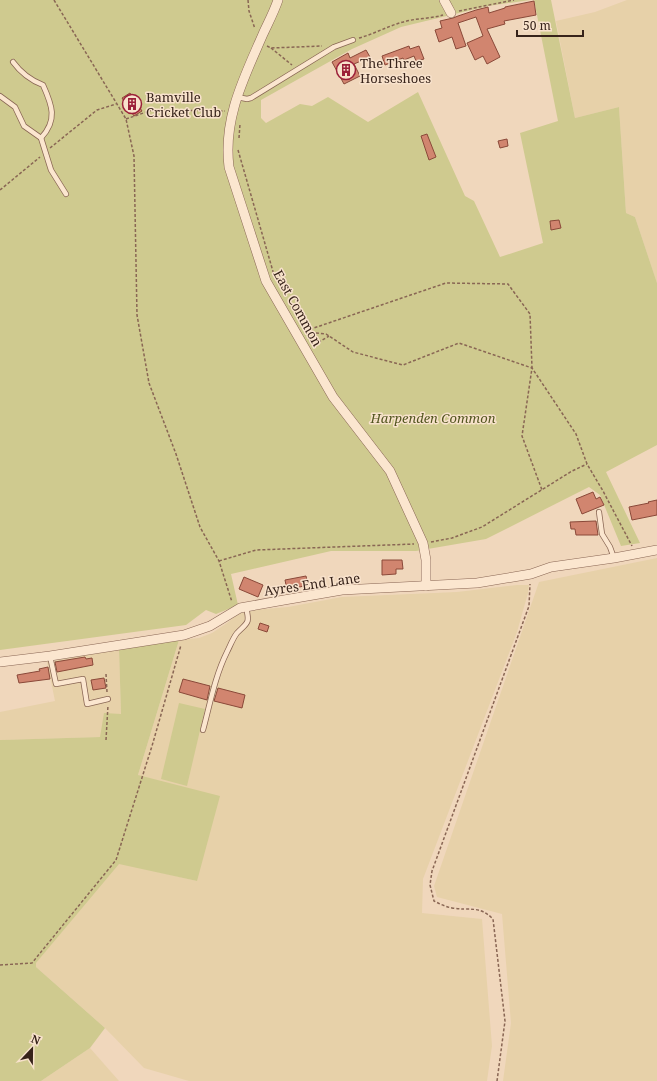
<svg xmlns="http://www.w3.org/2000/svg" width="657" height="1081" viewBox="0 0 657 1081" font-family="'Noto Serif',serif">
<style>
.farmland{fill:#e7d1a9}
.green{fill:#cfca8f}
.building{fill:#d1856f;stroke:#8a4939}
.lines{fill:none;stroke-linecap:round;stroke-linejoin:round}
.service-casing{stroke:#896654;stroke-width:6}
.minor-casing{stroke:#896654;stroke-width:10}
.path{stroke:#896654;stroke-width:1.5;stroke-dasharray:3 2;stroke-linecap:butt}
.service{stroke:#fbe6cf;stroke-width:4.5}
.minor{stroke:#fbe6cf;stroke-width:9}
.labels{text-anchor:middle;stroke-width:3;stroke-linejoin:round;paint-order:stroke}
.poi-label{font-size:13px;fill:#37231a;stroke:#f8e2cc;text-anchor:start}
.street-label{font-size:13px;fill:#37231a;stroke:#f8e2cc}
.park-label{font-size:13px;font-style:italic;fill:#52551f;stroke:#f8e2cc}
</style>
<rect width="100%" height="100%" fill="#f0d7bc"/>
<!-- farmland -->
<g class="farmland">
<polygon points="627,0 657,0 657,283 635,217 626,213 619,107 575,118 556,21 595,12"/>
<polygon points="657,558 657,1081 503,1081 511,1023 502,914 437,897 434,886 539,582"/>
<polygon points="517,585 529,585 528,593 517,632 423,879 422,913 482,919 492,1046 487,1081 189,1081 144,1068 105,1028 36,967 35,964 119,863 197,881 138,775 179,640 199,638 212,633 227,623 238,614 253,610 288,607 342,597 457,592"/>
<polygon points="119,649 121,714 100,737 0,740 0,712 55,701 47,662"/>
<polygon points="90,1048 119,1081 41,1081"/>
</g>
<!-- green -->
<g class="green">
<polygon points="0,0 530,0 488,6 401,27 352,49 261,100 261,118 266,123 300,104 312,106 328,97 368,122 418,92 465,196 474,201 500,257 543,243 520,133 558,121 534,0 551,0 575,118 619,107 626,213 635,217 657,283 657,445 606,472 640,543 621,546 600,495 589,487 486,539 416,551 331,551 231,574 238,605 216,614 206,610 186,625 0,650"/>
<polygon points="179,640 138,775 220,796 197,881 119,864 36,963 36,967 105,1028 90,1048 41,1081 0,1081 0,740 100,737 104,713 121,714 119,649"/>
<polygon points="179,703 205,709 187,786 161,779"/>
</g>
<!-- building -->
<g class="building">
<polygon points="534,1 536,15 504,21 505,24 487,29 500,57 487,64 483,56 475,60 467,43 483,36 476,17 458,23 466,46 456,49 452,37 439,42 435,30 442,28 440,21 453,18 458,16 476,10 488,7 489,13 505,8 505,7"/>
<polygon points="409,46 410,49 419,46 424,59 416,61 414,56 404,60 403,58 385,65 382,56"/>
<polygon points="366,50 370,57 354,64 360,76 344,84 332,62 348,53 350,58"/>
<polygon points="130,93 142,111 134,116 122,98"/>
<polygon points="427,134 436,157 429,160 421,136"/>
<polygon points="507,139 508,146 500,148 498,141"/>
<polygon points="559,220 561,228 551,230 550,221"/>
<polygon points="593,492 596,499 600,497 604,505 582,514 576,499"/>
<polygon points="657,500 657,515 632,520 629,507 649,503 648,502"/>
<polygon points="596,521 598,535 576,535 575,529 571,529 570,522"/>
<polygon points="382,560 402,560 403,569 396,569 396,574 382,575"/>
<polygon points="306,576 308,585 287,590 285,580"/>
<polygon points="244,577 263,585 258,597 239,589"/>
<polygon points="260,623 269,626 267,632 258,629"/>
<polygon points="85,657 86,659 92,658 93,665 57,672 55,662"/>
<polygon points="48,667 50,679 19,683 17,675 40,671 39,669"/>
<polygon points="104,678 106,688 93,690 91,680"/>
<polygon points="183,679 210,686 207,700 179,692"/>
<polygon points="218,688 245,695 242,708 214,701"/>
</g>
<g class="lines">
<defs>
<g id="service">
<path d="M13,62c8,11 17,18 30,23 9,20 15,35 -2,53"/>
<polyline points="0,96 15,107 24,126 41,138 51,170 66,194"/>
<polyline points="237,97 247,99 251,98 334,47 353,40"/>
<polyline points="599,512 602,534 610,547 614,558"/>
<polyline points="50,656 56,684 83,679 87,704 108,699"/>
<path d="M203,730c7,-26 12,-54 24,-78 3,-6 6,-14 10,-19 11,-11 13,-9 9,-26"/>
</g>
<g id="minor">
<path d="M278,0c-4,12 -10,23 -15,34 -19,44 -40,84 -34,133l37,114 67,116 57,74 33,72 3,17v26"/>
<polyline points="444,0 451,13"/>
<polyline points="0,662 50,656 184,635 210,626 240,608 284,600 342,590 477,583 531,574 551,567 614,558 657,550"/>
</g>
</defs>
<!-- service casing -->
<use href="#service" class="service-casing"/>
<!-- minor casing -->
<use href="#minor" class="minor-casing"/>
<!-- path -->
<g class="path">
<polyline points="54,0 126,119 134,156 137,315 149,383 176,454 200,527 219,561 232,602"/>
<polyline points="248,0 249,11 255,29"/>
<polyline points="459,11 514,0"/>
<path d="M359,38c15,-4 29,-12 44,-16 13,-4 27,-3 40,-7"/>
<polyline points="267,46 271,48 322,46"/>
<polyline points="271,48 292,65"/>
<polyline points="126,119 152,110 225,111"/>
<polyline points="239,138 240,124"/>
<polyline points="50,148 97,110 116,104"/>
<polyline points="238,150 274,275"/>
<polyline points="0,190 40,157"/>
<polyline points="305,331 446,283 508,284 530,314 532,368 522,436 542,490"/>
<polyline points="306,332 326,334 353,352 403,365 459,343 532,368 576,434 587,464 603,491 632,546"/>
<polyline points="314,345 329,336"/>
<polyline points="431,542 452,538 482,527 572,471 587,464"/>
<polyline points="219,561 256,550 414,544"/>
<polyline points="106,674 107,692"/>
<polyline points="106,740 108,705"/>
<polyline points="0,965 32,963 116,860 152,746 181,645"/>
<path d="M497,1081l8,-60 -12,-102c-14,-14 -23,-8 -41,-11 -6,-1 -12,-4 -18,-7l-4,-16 2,-14 97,-265 1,-22"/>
</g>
<!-- service -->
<use href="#service" class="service"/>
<!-- minor -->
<use href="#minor" class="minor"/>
</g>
<!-- icons -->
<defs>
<symbol id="building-ring" viewBox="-11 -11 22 22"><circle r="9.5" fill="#f8e2cc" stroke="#9c2039" stroke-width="1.5"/><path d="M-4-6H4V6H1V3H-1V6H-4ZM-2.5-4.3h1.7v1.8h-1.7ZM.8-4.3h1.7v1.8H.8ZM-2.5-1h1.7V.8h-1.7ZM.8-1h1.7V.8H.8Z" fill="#9c2039"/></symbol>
</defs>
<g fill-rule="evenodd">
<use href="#building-ring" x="335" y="59" width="22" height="22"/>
<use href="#building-ring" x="121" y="93" width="22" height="22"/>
</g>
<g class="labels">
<!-- poi labels -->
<g class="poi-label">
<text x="360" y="68">The Three<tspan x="360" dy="15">Horseshoes</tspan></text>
<text x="146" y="102">Bamville<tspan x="146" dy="15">Cricket Club</tspan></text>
</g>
<!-- street labels -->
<g class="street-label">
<text transform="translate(298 308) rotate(61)" y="5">East Common</text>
<text transform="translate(312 584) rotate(-8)" y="5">Ayres End Lane</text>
</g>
<!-- park labels -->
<g class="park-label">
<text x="433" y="423">Harpenden Common</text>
</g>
</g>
<!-- north arrow -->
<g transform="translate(32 1049) rotate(22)" stroke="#f8e2cc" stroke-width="3" paint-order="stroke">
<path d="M0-3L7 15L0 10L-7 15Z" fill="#37231a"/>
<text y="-6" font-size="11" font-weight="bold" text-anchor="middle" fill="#37231a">N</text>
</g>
<!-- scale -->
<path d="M517 30v6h66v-6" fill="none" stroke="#37231a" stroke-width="2"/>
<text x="523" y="30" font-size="12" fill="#37231a" stroke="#f8e2cc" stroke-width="3" paint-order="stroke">50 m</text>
</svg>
